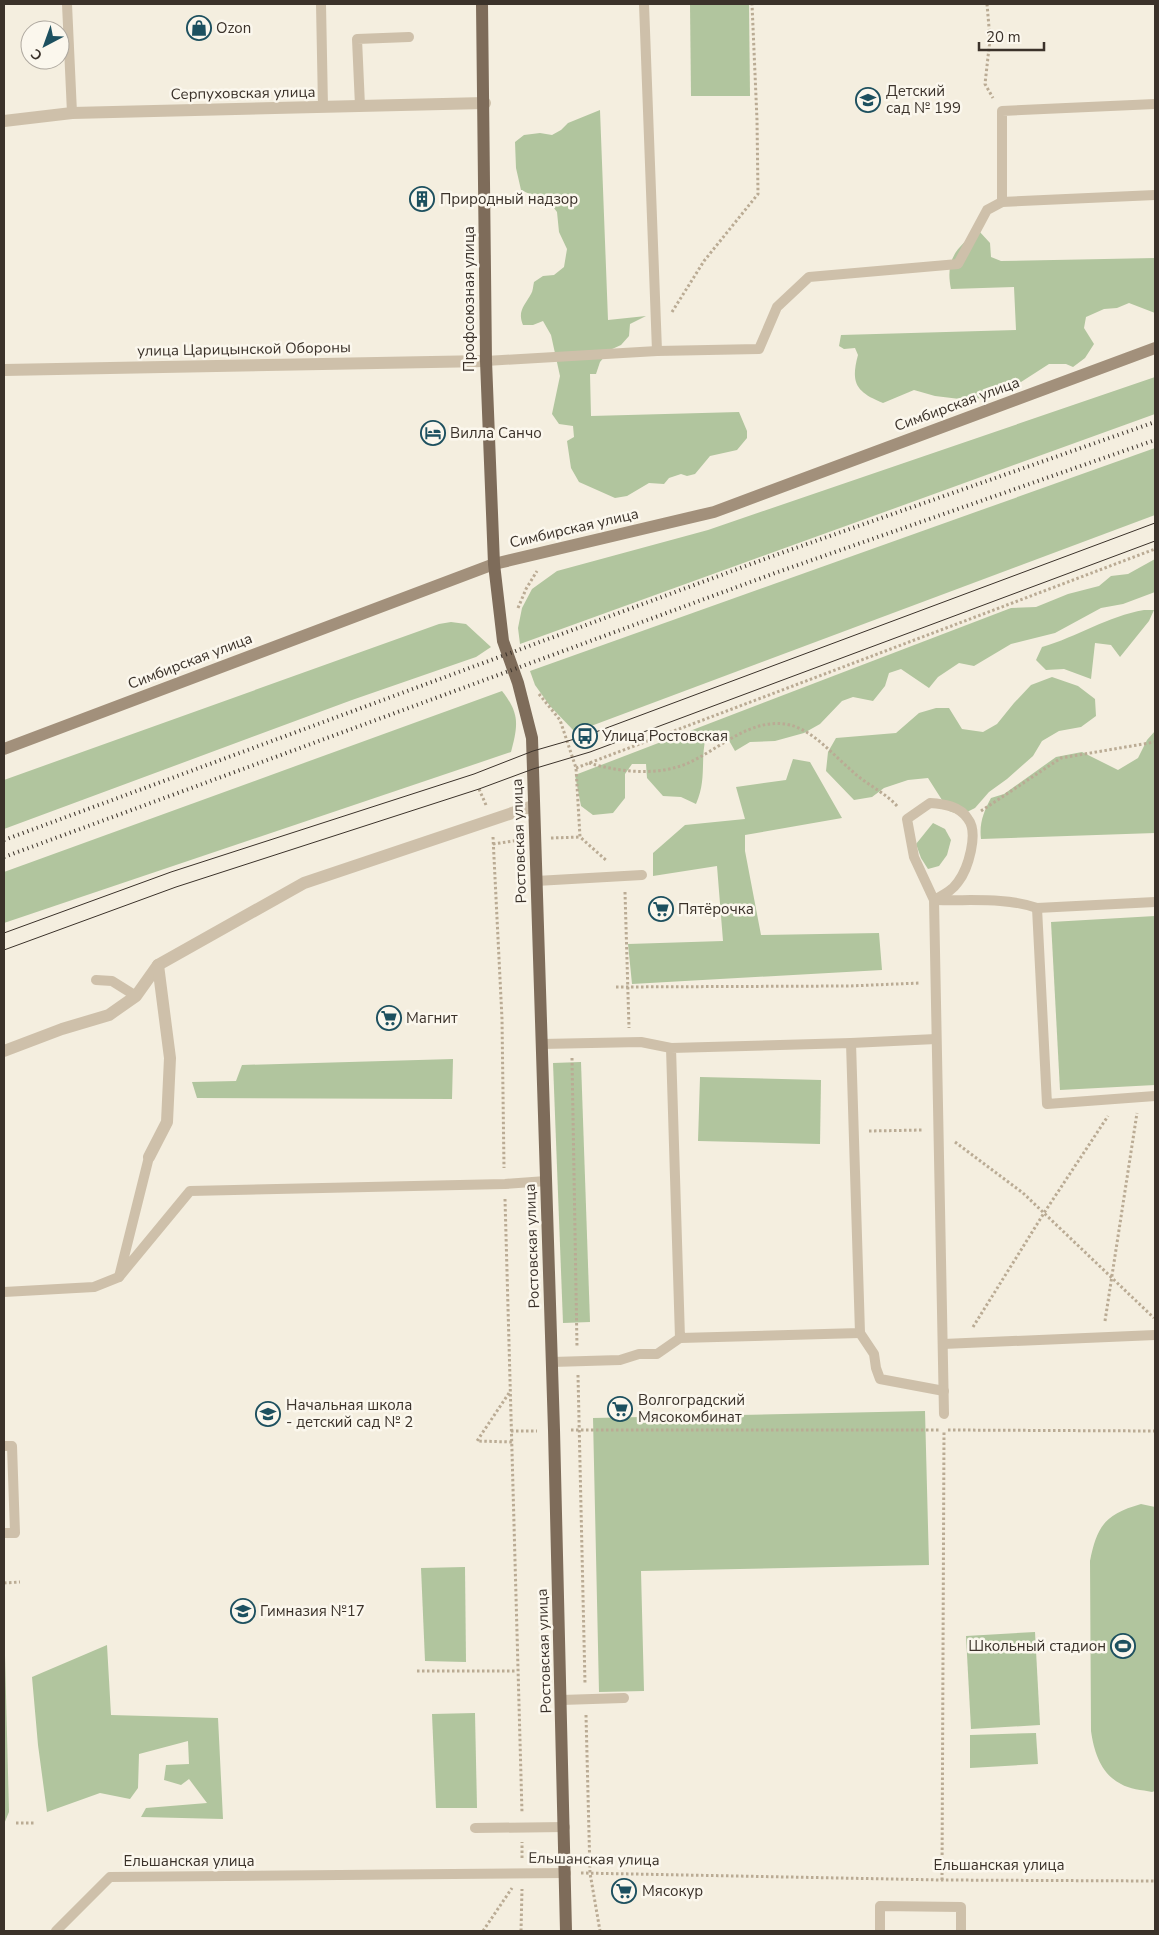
<svg xmlns="http://www.w3.org/2000/svg" width="1159" height="1935" viewBox="0 0 1159 1935" font-family="'Nunito Sans',sans-serif">
<style>
.green{fill:#b1c59e}
.lines{fill:none;stroke-linecap:round;stroke-linejoin:round}
.path{stroke:#baab94;stroke-width:3;stroke-dasharray:2.5 2.5;stroke-linecap:butt}
.service{stroke:#cec0aa;stroke-width:10}
.minor{stroke:#cec0aa;stroke-width:12}
.secondary{stroke:#a2907b;stroke-width:12}
.primary{stroke:#7e6c5a;stroke-width:12}
.tram{stroke:#3b322a;stroke-width:1}
.rail{stroke:#3b322a;stroke-width:4;stroke-dasharray:1 4;stroke-linecap:butt}
.labels{text-anchor:middle;stroke-width:5;stroke-linejoin:round;paint-order:stroke}
.poi-label{font-size:15px;fill:#3b322a;stroke:#fbf7ed;text-anchor:start}
.street-label{font-size:15px;fill:#3b322a;stroke:#fbf7ed}
</style>
<rect width="100%" height="100%" fill="#f4eedf"/>
<!-- green -->
<g class="green">
<polygon points="690,4 749,4 750,96 691,96"/>
<path d="M600,110l8,210 38,-4 -16,8 -1,12 -8,9 -11,5 -10,12 -4,12h-6l1,42 148,-4 8,19v7l-10,12 -27,6 -15,18 -8,2 -6,-2 -12,4 -5,6 -15,-1 -22,13 -12,2 -36,-16 -8,-14 -4,-27 7,-4 -1,-11 -14,-2 -7,-10 8,-38 -9,-41 -8,-14 -10,4h-10c-6,-14 2,-20 8,-31 2,-3 2,-8 3,-12l9,-6 11,-1 10,-8 3,-18 -8,-17 -2,-20 -6,-8 -30,-14 -5,-22 -1,-26 9,-7 16,-2 12,2 9,-5 7,-7z"/>
<path d="M979,231l11,12 1,14 10,4 154,-3v55l-26,-10 -12,5 -13,1 -18,8 -2,11 10,16 -9,14 -12,9 -7,-3h-17l-28,18 -15,3 -25,13 -13,2 -33,-4 -21,-6 -31,13c-26,-11 -33,-19 -25,-48l-3,-7 -11,1 -5,-3 2,-11 175,-5 -2,-43 -63,2c-6,-29 5,-42 28,-58z"/>
<polygon points="1155,377 1155,414 520,644 518,628 522,608 532,589 557,571 708,530"/>
<polygon points="1155,448 1155,515 575,732 550,706 535,685 530,671"/>
<path d="M1155,559v33l-32,12 -22,4 -46,25 -44,11 -37,22 -15,-3 -21,14 -9,11 -28,-19 -12,4 -4,13 -12,15 -20,-4 -11,4 -22,23 -16,9 -29,8 -25,1 -15,9 -8,-14 -8,-7 -13,6c-6,25 1,43 -10,68l-15,-7 -18,-1 -16,-18 -1,-14h-14l-7,10v24l-12,15 -20,2 -12,-9 -6,-31 436,-167 25,-1 32,-13 31,-8 12,-10 17,-2z"/>
<path d="M1144,610h10l-5,11 -29,36 -9,-12 -16,-2 -4,36 -27,-10 -18,1 -10,-10 6,-13c35,-10 66,-31 102,-37z"/>
<polygon points="451,622 466,624 491,647 476,657 352,700 4,829 4,780 439,624"/>
<polygon points="1052,677 1078,686 1095,699 1096,716 1081,727 1059,731 1042,741 1033,756 1007,779 989,792 975,808 961,815 949,811 928,778 908,780 884,788 872,797 854,800 826,771 828,752 836,738 896,733 919,713 936,708 949,708 962,729 983,732 997,724 1014,703 1031,685"/>
<path d="M502,691c18,23 16,34 9,61l-507,171v-51z"/>
<path d="M1155,731v102l-174,6c-2,-16 3,-28 10,-41l13,-4 52,-37 26,-5 36,18 20,-12 9,-18z"/>
<polygon points="793,759 810,762 842,818 745,835 745,851 761,935 879,933 882,970 632,984 628,944 723,941 717,866 653,876 653,853 685,825 745,819 736,787 786,780"/>
<polygon points="933,823 945,829 951,840 947,855 939,866 928,869 921,858 916,844"/>
<polygon points="1155,916 1155,1085 1060,1090 1051,922"/>
<polygon points="453,1059 452,1099 197,1098 192,1082 236,1081 242,1065"/>
<polygon points="581,1062 590,1322 563,1323 553,1063"/>
<polygon points="700,1077 821,1080 820,1144 698,1141"/>
<polygon points="925,1411 929,1565 641,1571 644,1691 599,1692 593,1418"/>
<path d="M1141,1504l14,3v284l-3,1c-10,-2 -23,-3 -31,-8 -20,-10 -27,-32 -30,-53l-1,-170c7,-36 16,-47 51,-57z"/>
<polygon points="465,1567 466,1662 425,1661 421,1568"/>
<polygon points="4,1616 9,1812 4,1824"/>
<polygon points="1035,1632 1040,1725 971,1729 966,1636"/>
<polygon points="107,1645 111,1715 218,1718 223,1819 141,1817 146,1808 207,1803 189,1779 181,1785 164,1780 166,1765 189,1764 188,1741 139,1754 138,1788 130,1799 100,1793 47,1812 38,1745 32,1677"/>
<polygon points="475,1713 477,1808 436,1808 432,1714"/>
<polygon points="1036,1733 1038,1764 970,1768 970,1735"/>
</g>
<g class="lines">
<!-- path -->
<g class="path">
<polyline points="987,4 990,39 985,84 993,98"/>
<polyline points="672,312 704,261 758,194 757,120 752,4"/>
<polyline points="518,608 526,589 537,571"/>
<polyline points="539,694 560,720 576,768 580,837 607,861"/>
<path d="M589,763c30,9 67,13 97,1 33,-14 65,-48 104,-39 24,6 43,30 61,45 14,14 34,22 47,37"/>
<polyline points="576,768 1155,549"/>
<polyline points="479,789 486,805"/>
<polyline points="981,811 1061,758 1155,742"/>
<polyline points="493,837 502,1019 504,1168"/>
<polyline points="551,838 580,837"/>
<polyline points="493,844 520,840"/>
<polyline points="625,892 629,1028"/>
<polyline points="616,987 849,986 920,983"/>
<polyline points="572,1058 577,1347"/>
<polyline points="869,1131 923,1130"/>
<polyline points="955,1142 1023,1193 1154,1318"/>
<polyline points="505,1199 522,1813"/>
<polyline points="1105,1321 1137,1113"/>
<polyline points="973,1327 1044,1213 1108,1116"/>
<polyline points="578,1375 585,1684"/>
<polyline points="509,1393 477,1441 512,1442"/>
<polyline points="571,1430 940,1430"/>
<polyline points="948,1430 1155,1431"/>
<polyline points="511,1431 537,1431"/>
<polyline points="4,1583 20,1582"/>
<polyline points="417,1671 517,1671"/>
<polyline points="586,1715 590,1873 600,1931"/>
<polyline points="16,1823 35,1823"/>
<polyline points="522,1858 522,1842"/>
<polyline points="581,1873 942,1880 1155,1881"/>
<polyline points="942,1880 944,1430"/>
<polyline points="483,1931 512,1888"/>
<polyline points="521,1931 522,1889"/>
</g>
<!-- service -->
<g class="service">
<polyline points="67,4 72,113"/>
<polyline points="321,4 323,107"/>
<polyline points="644,4 657,351"/>
<polyline points="360,106 357,39 409,37"/>
<polyline points="1002,202 1002,111 1155,104"/>
<polyline points="486,361 657,351 759,349 777,307 809,277 958,264 987,210 1002,202 1155,195"/>
<polyline points="536,881 642,875"/>
<path d="M934,900c9,-5 18,-9 24,-18 10,-13 21,-49 10,-63 -8,-13 -24,-15 -38,-16l-23,16 7,38 20,43 10,514"/>
<path d="M937,900c33,1 69,-3 100,8l118,-6"/>
<polyline points="1037,908 1047,1104 1155,1096"/>
<polyline points="96,980 112,981 136,996"/>
<polyline points="851,1043 936,1039"/>
<polyline points="541,1044 641,1042 671,1048 851,1043 860,1333 680,1338 671,1048"/>
<polyline points="149,1157 119,1277 190,1191 505,1184 546,1181"/>
<polyline points="4,1292 94,1287 119,1277"/>
<polyline points="860,1333 874,1354 876,1368 880,1379 944,1391"/>
<polyline points="943,1344 1155,1335"/>
<polyline points="552,1362 620,1360 639,1354 657,1354 680,1338"/>
<polyline points="4,1446 12,1446 15,1533 4,1533"/>
<polyline points="561,1700 624,1698"/>
<polyline points="475,1828 565,1827"/>
<polyline points="56,1931 110,1877 566,1873"/>
<polyline points="880,1931 880,1906 961,1907 961,1931"/>
</g>
<!-- minor -->
<g class="minor">
<polyline points="4,121 72,113 485,103"/>
<polyline points="4,370 486,361"/>
<polyline points="4,1051 62,1029 109,1015 136,996 158,965 304,883 533,806"/>
<polyline points="149,1157 167,1122 170,1058 158,965"/>
</g>
<!-- secondary -->
<polyline class="secondary" points="4,749 494,564 714,512 1155,348"/>
<!-- primary -->
<polyline class="primary" points="482,4 486,361 494,564 503,641 518,683 532,738 554,1430 566,1931"/>
<!-- tram -->
<g class="tram">
<polyline points="4,933 171,872 474,774 533,751 585,736 1155,523"/>
<polyline points="4,950 176,887 479,789 533,769 590,752 1155,541"/>
</g>
<!-- rail -->
<g class="rail">
<polyline points="4,840 770,557 1155,422"/>
<polyline points="4,857 775,573 1155,440"/>
</g>
</g>
<!-- icons -->
<defs>
<symbol id="shop-ring" viewBox="-11 -11 22 22"><circle r="9.5" fill="#fbf7ed" stroke="#1d505f" stroke-width="1.5"/><path d="M-5-2.5h2.3a2.7 3.5 0 0 1 5.4 0H5L5.5 6h-11ZM-1.5-2.5h3a1.5 2.3 0 0 0-3 0Z" fill="#1d505f"/></symbol>
<symbol id="school-ring" viewBox="-11 -11 22 22"><circle r="9.5" fill="#fbf7ed" stroke="#1d505f" stroke-width="1.5"/><path d="M0-5L7-2L0 1L-7-2ZM-4 1L0 2.5L4 1V4Q0 6-4 4Z" fill="#1d505f"/></symbol>
<symbol id="building-ring" viewBox="-11 -11 22 22"><circle r="9.5" fill="#fbf7ed" stroke="#1d505f" stroke-width="1.5"/><path d="M-4-6H4V6H1V3H-1V6H-4ZM-2.5-4.3h1.7v1.8h-1.7ZM.8-4.3h1.7v1.8H.8ZM-2.5-1h1.7V.8h-1.7ZM.8-1h1.7V.8H.8Z" fill="#1d505f"/></symbol>
<symbol id="hotel-ring" viewBox="-11 -11 22 22"><circle r="9.5" fill="#fbf7ed" stroke="#1d505f" stroke-width="1.5"/><path d="M-6-4.5h1.5V1H6V5H4.5V3h-9V5H-6ZM-4 0a1.8 1.8 0 1 1 3.6 0ZM.5 0V-2.5h3Q6-2.5 6 0Z" fill="#1d505f"/></symbol>
<symbol id="bus-ring" viewBox="-11 -11 22 22"><circle r="9.5" fill="#fbf7ed" stroke="#1d505f" stroke-width="1.5"/><path d="M-5-6H5V4H4V6H2V4H-2V6H-4V4H-5ZM-3.5-4V0h7V-4ZM-3.5 1.2v1.5H-2V1.2ZM2 1.2v1.5H3.5V1.2Z" fill="#1d505f"/></symbol>
<symbol id="supermarket-ring" viewBox="-11 -11 22 22"><circle r="9.5" fill="#fbf7ed" stroke="#1d505f" stroke-width="1.5"/><path d="M-6-5.5h2.5l.6 2H6L4.5 2H-2.5L-4.4-4H-6ZM-1.5 3.2a1.3 1.3 0 1 0 .1 0ZM3 3.2a1.3 1.3 0 1 0 .1 0Z" fill="#1d505f"/></symbol>
<symbol id="stadium-ring" viewBox="-11 -11 22 22"><circle r="9.5" fill="#fbf7ed" stroke="#1d505f" stroke-width="1.5"/><path d="M0-5a6.5 5 0 1 0 0 10a6.5 5 0 1 0 0-10ZM-3.5-1.8h7v3.6h-7Z" fill="#1d505f"/></symbol>
</defs>
<g fill-rule="evenodd">
<use href="#shop-ring" x="185" y="14" width="28" height="28"/>
<use href="#school-ring" x="854" y="86" width="28" height="28"/>
<use href="#building-ring" x="408" y="185" width="28" height="28"/>
<use href="#hotel-ring" x="419" y="419" width="28" height="28"/>
<use href="#bus-ring" x="571" y="722" width="28" height="28"/>
<use href="#supermarket-ring" x="647" y="895" width="28" height="28"/>
<use href="#supermarket-ring" x="375" y="1004" width="28" height="28"/>
<use href="#supermarket-ring" x="606" y="1395" width="28" height="28"/>
<use href="#school-ring" x="254" y="1400" width="28" height="28"/>
<use href="#school-ring" x="229" y="1597" width="28" height="28"/>
<use href="#stadium-ring" x="1109" y="1632" width="28" height="28"/>
<use href="#supermarket-ring" x="610" y="1877" width="28" height="28"/>
</g>
<g class="labels">
<!-- poi labels -->
<g class="poi-label">
<text x="216" y="33">Ozon</text>
<text x="886" y="96">Детский<tspan x="886" dy="17">сад № 199</tspan></text>
<text x="440" y="204">Природный надзор</text>
<text x="450" y="438">Вилла Санчо</text>
<text x="602" y="741">Улица Ростовская</text>
<text x="678" y="914">Пятёрочка</text>
<text x="406" y="1023">Магнит</text>
<text x="638" y="1405">Волгоградский<tspan x="638" dy="17">Мясокомбинат</tspan></text>
<text x="286" y="1410">Начальная школа<tspan x="286" dy="17">- детский сад № 2</tspan></text>
<text x="260" y="1616">Гимназия №17</text>
<text x="1106" y="1651" text-anchor="end">Школьный стадион</text>
<text x="642" y="1896">Мясокур</text>
</g>
<!-- street labels -->
<g class="street-label">
<text transform="translate(243 93) rotate(-1)" y="5">Серпуховская улица</text>
<text transform="translate(469 299) rotate(-90)" y="5">Профсоюзная улица</text>
<text transform="translate(244 349) rotate(-1)" y="5">улица Царицынской Обороны</text>
<text transform="translate(957 404) rotate(-20)" y="5">Симбирская улица</text>
<text transform="translate(574 528) rotate(-13)" y="5">Симбирская улица</text>
<text transform="translate(190 661) rotate(-21)" y="5">Симбирская улица</text>
<text transform="translate(519 841) rotate(-92)" y="5">Ростовская улица</text>
<text transform="translate(532 1246) rotate(-92)" y="5">Ростовская улица</text>
<text transform="translate(544 1651) rotate(-92)" y="5">Ростовская улица</text>
<text transform="translate(594 1859) rotate(1)" y="5">Ельшанская улица</text>
<text x="189" y="1866">Ельшанская улица</text>
<text x="999" y="1870">Ельшанская улица</text>
</g>
</g>
<!-- border -->
<rect width="1159" height="1935" fill="none" stroke="#3b322a" stroke-width="10"/>
<!-- north arrow -->
<g transform="translate(45 45) rotate(221)"><circle r="24" fill="#fbf7ed" stroke="#aea89f"/>
<path d="M0-4L9 19L0 12L-9 19Z" fill="#1d505f"/>
<text y="-8" font-size="14" font-weight="bold" text-anchor="middle" fill="#3b322a">С</text>
</g>
<!-- scale -->
<path d="M979 42v8h65v-8" fill="none" stroke="#3b322a" stroke-width="2.5"/>
<text x="986" y="42" font-size="15" fill="#3b322a" stroke="#fbf7ed" stroke-width="4" paint-order="stroke">20 m</text>
</svg>
